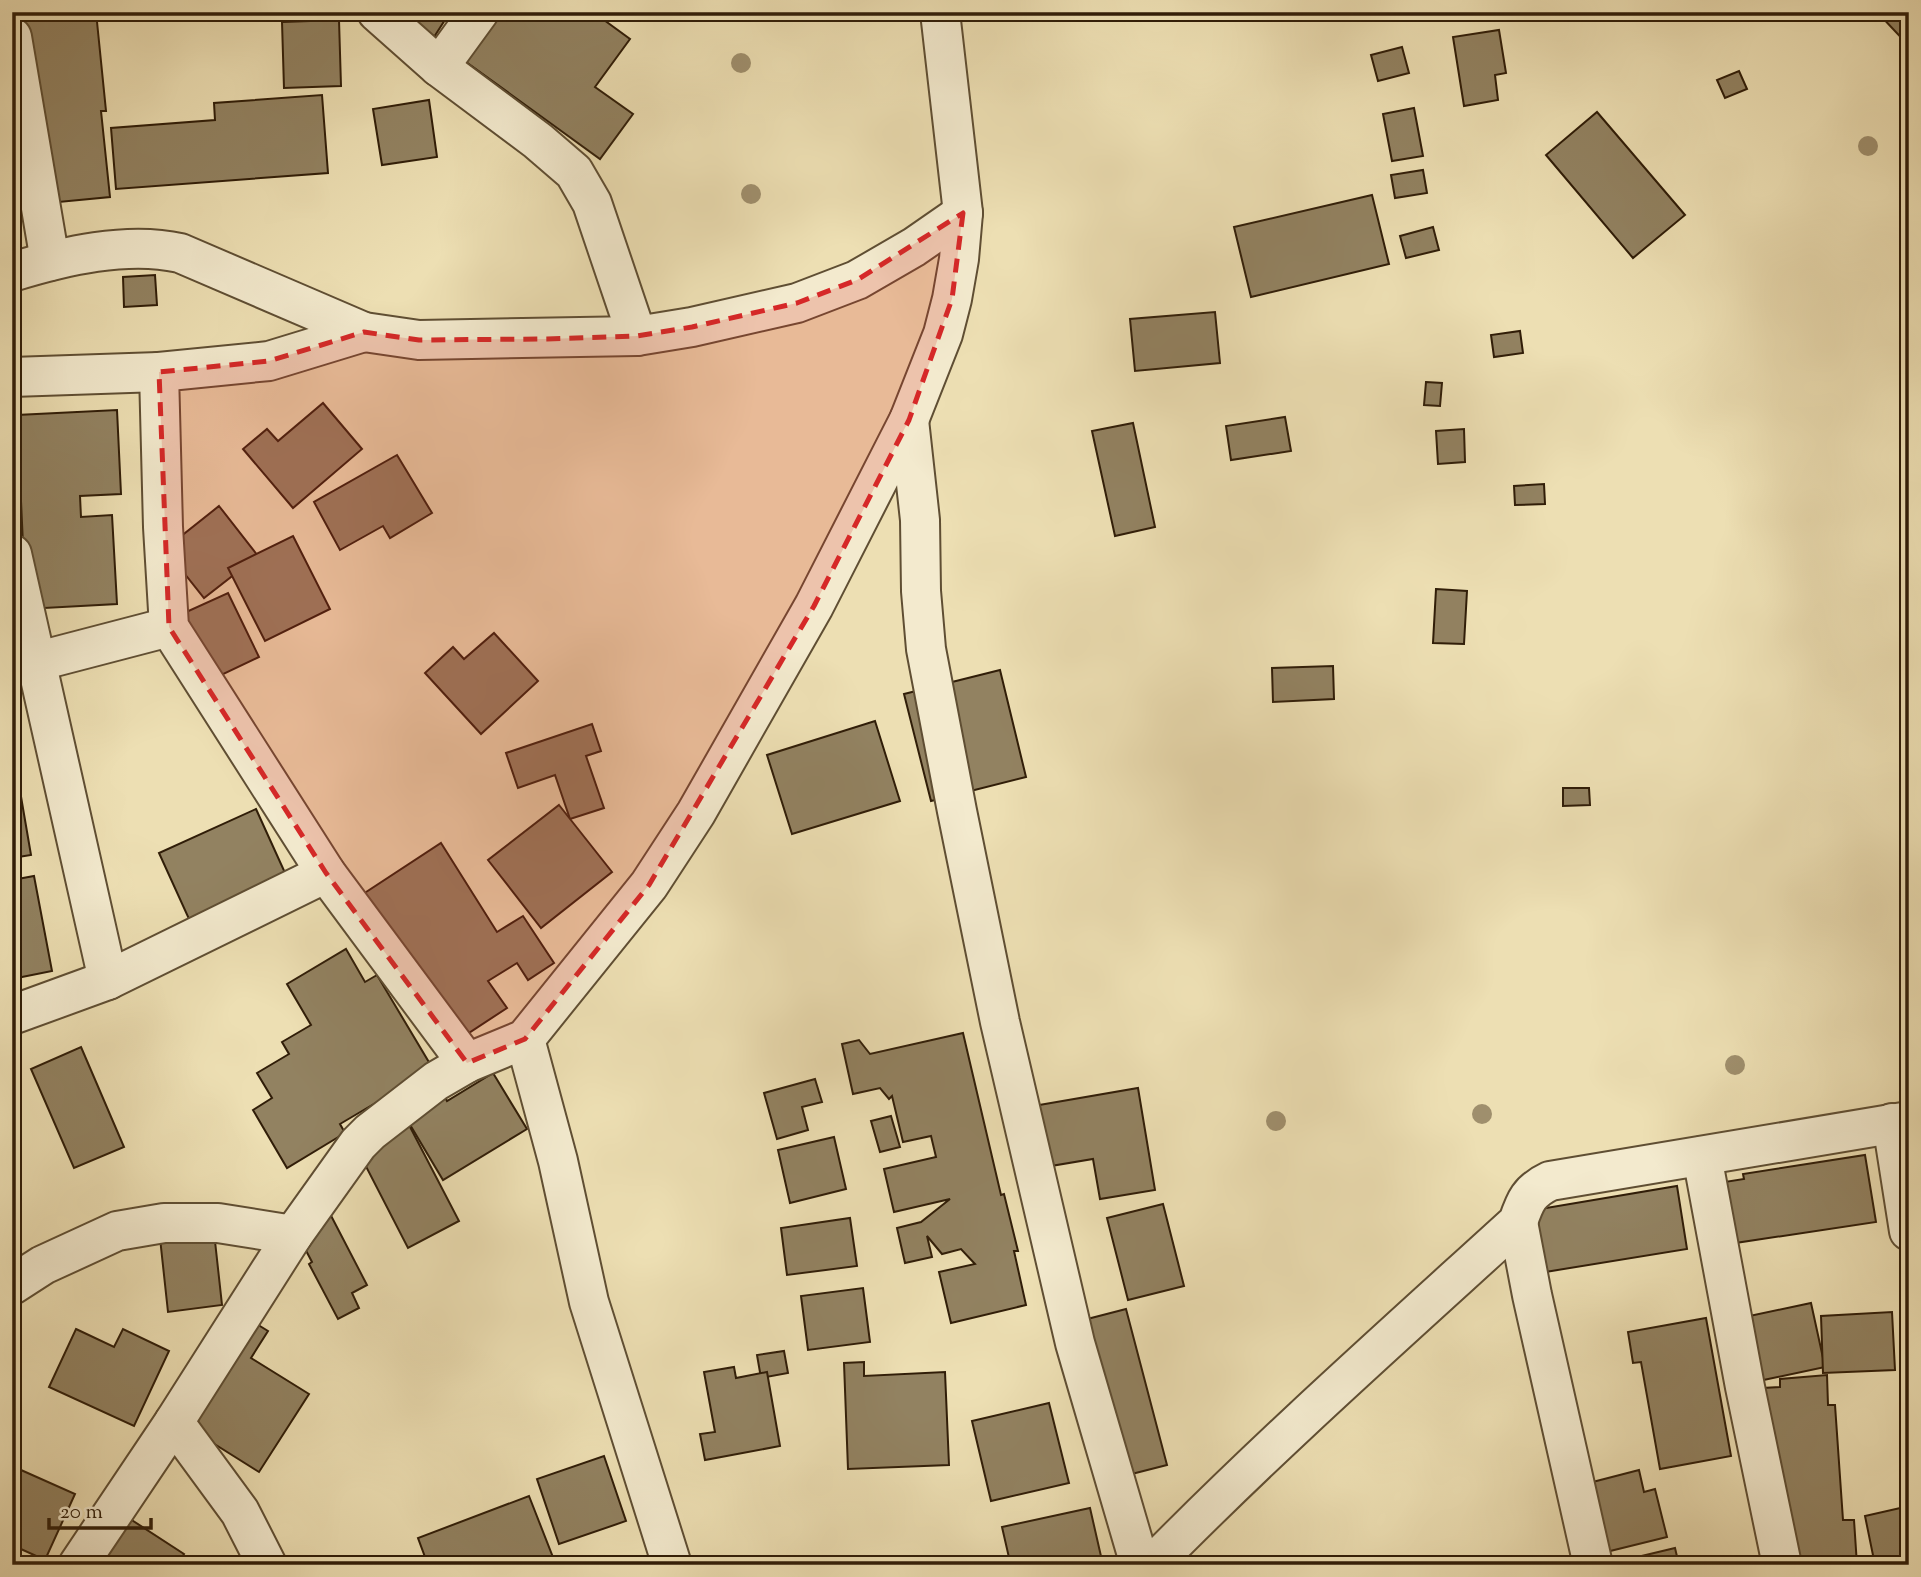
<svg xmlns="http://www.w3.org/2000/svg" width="1921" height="1577" viewBox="0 0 1921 1577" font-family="'Sorts Mill Goudy',serif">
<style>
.building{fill:#928261;stroke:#301d08;stroke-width:2}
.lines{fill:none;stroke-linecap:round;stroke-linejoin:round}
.street-casing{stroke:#5f4e33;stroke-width:42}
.street{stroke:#f3eace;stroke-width:38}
.tree{fill:#9f8f6d}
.marked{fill:#d62828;fill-opacity:0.2;stroke:#d62828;stroke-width:5;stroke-dasharray:14 9;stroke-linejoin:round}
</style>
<rect width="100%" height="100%" fill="#eddfb3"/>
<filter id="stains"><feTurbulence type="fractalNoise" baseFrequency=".00286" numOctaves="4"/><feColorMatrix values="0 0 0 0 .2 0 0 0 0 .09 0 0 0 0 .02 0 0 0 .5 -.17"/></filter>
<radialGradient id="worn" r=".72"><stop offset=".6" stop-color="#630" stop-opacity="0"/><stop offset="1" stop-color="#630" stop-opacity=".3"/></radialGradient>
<!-- building -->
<g class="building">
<polygon points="15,12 96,12 106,111 101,111 110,197 38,204"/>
<polygon points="395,12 450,12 434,37"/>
<polygon points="485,12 593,12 630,39 595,87 633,114 600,159 455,54"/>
<polygon points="1879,12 1909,12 1909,46 1878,13"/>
<polygon points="339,20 341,86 284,88 282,22"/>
<polygon points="1499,30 1506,73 1495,75 1498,100 1464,106 1453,37"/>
<polygon points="1402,47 1409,73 1378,81 1371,55"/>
<polygon points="1739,71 1747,89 1725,98 1717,80"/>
<polygon points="322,95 328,173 116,189 111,128 215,120 214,103"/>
<polygon points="429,100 437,157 382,165 373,109"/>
<polygon points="1414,108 1423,156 1392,161 1383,114"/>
<polygon points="1597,112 1685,215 1633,258 1546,155"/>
<polygon points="1423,170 1427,193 1395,198 1391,175"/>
<polygon points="1372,195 1389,264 1251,297 1234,227"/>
<polygon points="1433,227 1439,250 1406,258 1400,236"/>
<polygon points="155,275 157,305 124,307 123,277"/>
<polygon points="1215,312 1220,363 1135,371 1130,319"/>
<polygon points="1520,331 1523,353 1494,357 1491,335"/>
<polygon points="1426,382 1442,383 1440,406 1424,405"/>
<polygon points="323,403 362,449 293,508 243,449 267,429 278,441"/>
<polygon points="117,410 121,494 80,496 81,517 112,515 117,604 26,609 17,415"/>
<polygon points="1285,417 1291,451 1231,460 1226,426"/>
<polygon points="1133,423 1155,527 1115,536 1092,431"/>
<polygon points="1464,429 1465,462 1438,464 1436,431"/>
<polygon points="397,455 432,513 390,538 383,526 340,550 314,502"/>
<polygon points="1544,484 1545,504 1515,505 1514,486"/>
<polygon points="219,506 258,556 204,598 165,549"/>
<polygon points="293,536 330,609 265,641 228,568"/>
<polygon points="1436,589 1467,591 1464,644 1433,643"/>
<polygon points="228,593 259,657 215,678 184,613"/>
<polygon points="494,633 538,681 481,734 425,673 453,647 464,659"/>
<polygon points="1333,666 1334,699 1273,702 1272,668"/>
<polygon points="1000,670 1026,777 931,801 904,694"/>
<polygon points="875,721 900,801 792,834 767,755"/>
<polygon points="592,724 601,751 586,756 604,808 570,819 555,775 518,788 506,753"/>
<polygon points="19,785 31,855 12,858 12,786"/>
<polygon points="1563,788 1589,788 1590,805 1563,806"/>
<polygon points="559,805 612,872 541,928 488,860"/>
<polygon points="256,809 286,875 189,919 159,853"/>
<polygon points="441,843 497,932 523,916 554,963 528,980 517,963 488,981 507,1008 452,1044 357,898"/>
<polygon points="34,876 52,971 12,979 12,880"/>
<polygon points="346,949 365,982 377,975 433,1069 340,1124 345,1133 287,1168 253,1110 272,1098 257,1073 289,1054 282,1042 311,1025 287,984"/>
<polygon points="963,1033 1001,1195 1004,1194 1018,1251 1014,1251 1026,1305 951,1323 939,1272 975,1264 961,1249 942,1254 927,1236 932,1257 905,1263 897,1228 921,1222 950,1199 894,1212 884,1169 936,1157 931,1136 903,1142 892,1096 889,1099 880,1088 853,1094 842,1044 859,1040 870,1054"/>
<polygon points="81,1047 124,1147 74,1168 31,1069"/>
<polygon points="493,1073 527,1129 443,1180 406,1118 444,1095 447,1101"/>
<polygon points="815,1079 822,1102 802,1107 808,1130 777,1139 764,1093"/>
<polygon points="1138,1088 1155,1190 1100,1199 1093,1159 1027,1170 1016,1109"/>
<polygon points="891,1116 900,1147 880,1152 871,1121"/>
<polygon points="408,1123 459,1221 408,1248 357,1149"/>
<polygon points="834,1137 846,1189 790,1203 778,1150"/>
<polygon points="1865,1155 1876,1222 1722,1245 1712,1184 1744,1179 1743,1174"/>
<polygon points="1677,1186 1687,1249 1533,1274 1523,1212"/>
<polygon points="1163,1204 1184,1286 1128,1300 1107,1218"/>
<polygon points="326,1206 367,1285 352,1293 359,1308 338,1319 309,1264 312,1262 292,1224"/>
<polygon points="850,1218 857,1266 787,1275 781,1228"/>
<polygon points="214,1232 222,1305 168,1312 160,1238"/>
<polygon points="863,1288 870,1342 808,1350 801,1296"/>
<polygon points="1811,1303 1825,1367 1754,1382 1740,1318"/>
<polygon points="1126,1309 1167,1465 1112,1479 1068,1324"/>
<polygon points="1892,1312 1895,1370 1823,1373 1821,1316"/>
<polygon points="247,1318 268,1331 251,1358 309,1394 259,1472 181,1423"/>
<polygon points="1706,1318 1731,1456 1660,1469 1641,1362 1633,1363 1628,1332"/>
<polygon points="76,1329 114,1347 123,1329 169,1351 134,1426 49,1387"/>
<polygon points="784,1351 788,1373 761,1378 757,1355"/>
<polygon points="864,1362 864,1376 945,1372 949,1465 848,1469 844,1363"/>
<polygon points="734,1367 736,1378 767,1372 780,1446 705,1460 700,1434 715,1432 704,1372"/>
<polygon points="1827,1375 1828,1405 1835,1405 1843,1520 1854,1520 1857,1565 1793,1565 1763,1388 1780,1387 1780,1379"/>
<polygon points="1049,1403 1069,1483 991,1501 972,1421"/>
<polygon points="604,1456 626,1521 559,1544 537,1479"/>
<polygon points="12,1466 75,1494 45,1560 12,1545"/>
<polygon points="1639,1470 1644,1492 1655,1489 1667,1537 1598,1554 1581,1485"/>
<polygon points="529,1496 556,1565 428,1565 418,1538"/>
<polygon points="1909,1506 1909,1565 1875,1565 1865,1516"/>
<polygon points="1090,1508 1103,1565 1018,1565 1017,1561 1010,1562 1002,1527"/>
<polygon points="124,1515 184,1554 177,1565 90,1565"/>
<polygon points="1675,1548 1679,1565 1612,1565 1612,1563"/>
</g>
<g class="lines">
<defs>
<g id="street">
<polyline points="377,12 439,67 479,12"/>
<polyline points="12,37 50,261"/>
<polyline points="439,67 538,141 574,172 592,203 637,336"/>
<path d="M12,272c52,-16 115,-31 168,-19l184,79 55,8 218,-4 55,-9 105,-24 60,-23 57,-33 49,-34"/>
<polyline points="364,332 269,361 159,372 163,527 169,627 326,873 467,1063"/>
<polyline points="12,377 159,372"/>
<polyline points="909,420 920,520 921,591 926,649 957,811 1000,1022 1075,1343 1140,1565"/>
<polyline points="12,554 108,980"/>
<polyline points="35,662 169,627"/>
<polyline points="12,1015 108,980 326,873"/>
<polyline points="525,1039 558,1161 589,1302 672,1565"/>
<polyline points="1892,1123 1909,1231"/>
<polyline points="1702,1156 1745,1387 1782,1565"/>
<polyline points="1518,1222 1532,1295 1593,1565"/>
<polyline points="12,1285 43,1265 117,1231 164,1223 218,1223 293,1235"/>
<polyline points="174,1422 240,1512 267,1565"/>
<polyline points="78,1565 174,1422 293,1235 358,1144 370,1132 436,1081 467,1063 525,1039 649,885 696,813 814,606 909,420 943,334 952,299 959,259 963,213 940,12"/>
<path d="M1152,1565c117,-119 242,-230 366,-343 7,-21 11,-31 32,-41l359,-60"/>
</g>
</defs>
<!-- street casing -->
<use href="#street" class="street-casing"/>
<!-- street -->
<use href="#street" class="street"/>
</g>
<!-- trees -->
<g class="tree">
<circle cx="741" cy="63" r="10"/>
<circle cx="1868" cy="146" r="10"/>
<circle cx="751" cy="194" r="10"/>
<circle cx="1735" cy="1065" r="10"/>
<circle cx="1482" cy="1114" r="10"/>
<circle cx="1276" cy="1121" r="10"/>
</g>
<!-- marked area -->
<path class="marked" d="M963,213l-11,86 -43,121 -95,186 -165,279 -124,154 -58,24 -141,-190 -157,-246 -10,-255 110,-11 95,-29 55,8 128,-1 90,-3 55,-9 105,-24 60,-23z"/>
<!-- margin -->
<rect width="1921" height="1577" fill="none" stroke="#eddfb3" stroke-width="42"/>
<rect x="14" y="14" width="1893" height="1549" fill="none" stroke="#301d08" stroke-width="3.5"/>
<rect x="21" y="21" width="1879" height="1535" fill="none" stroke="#301d08" stroke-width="2"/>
<!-- scale -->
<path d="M49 1518v10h102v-10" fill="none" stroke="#301d08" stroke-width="3.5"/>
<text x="60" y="1518" font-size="21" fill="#301d08" stroke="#f3eace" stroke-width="5" paint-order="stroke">20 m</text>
<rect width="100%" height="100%" filter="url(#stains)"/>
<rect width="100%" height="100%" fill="url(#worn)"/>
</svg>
